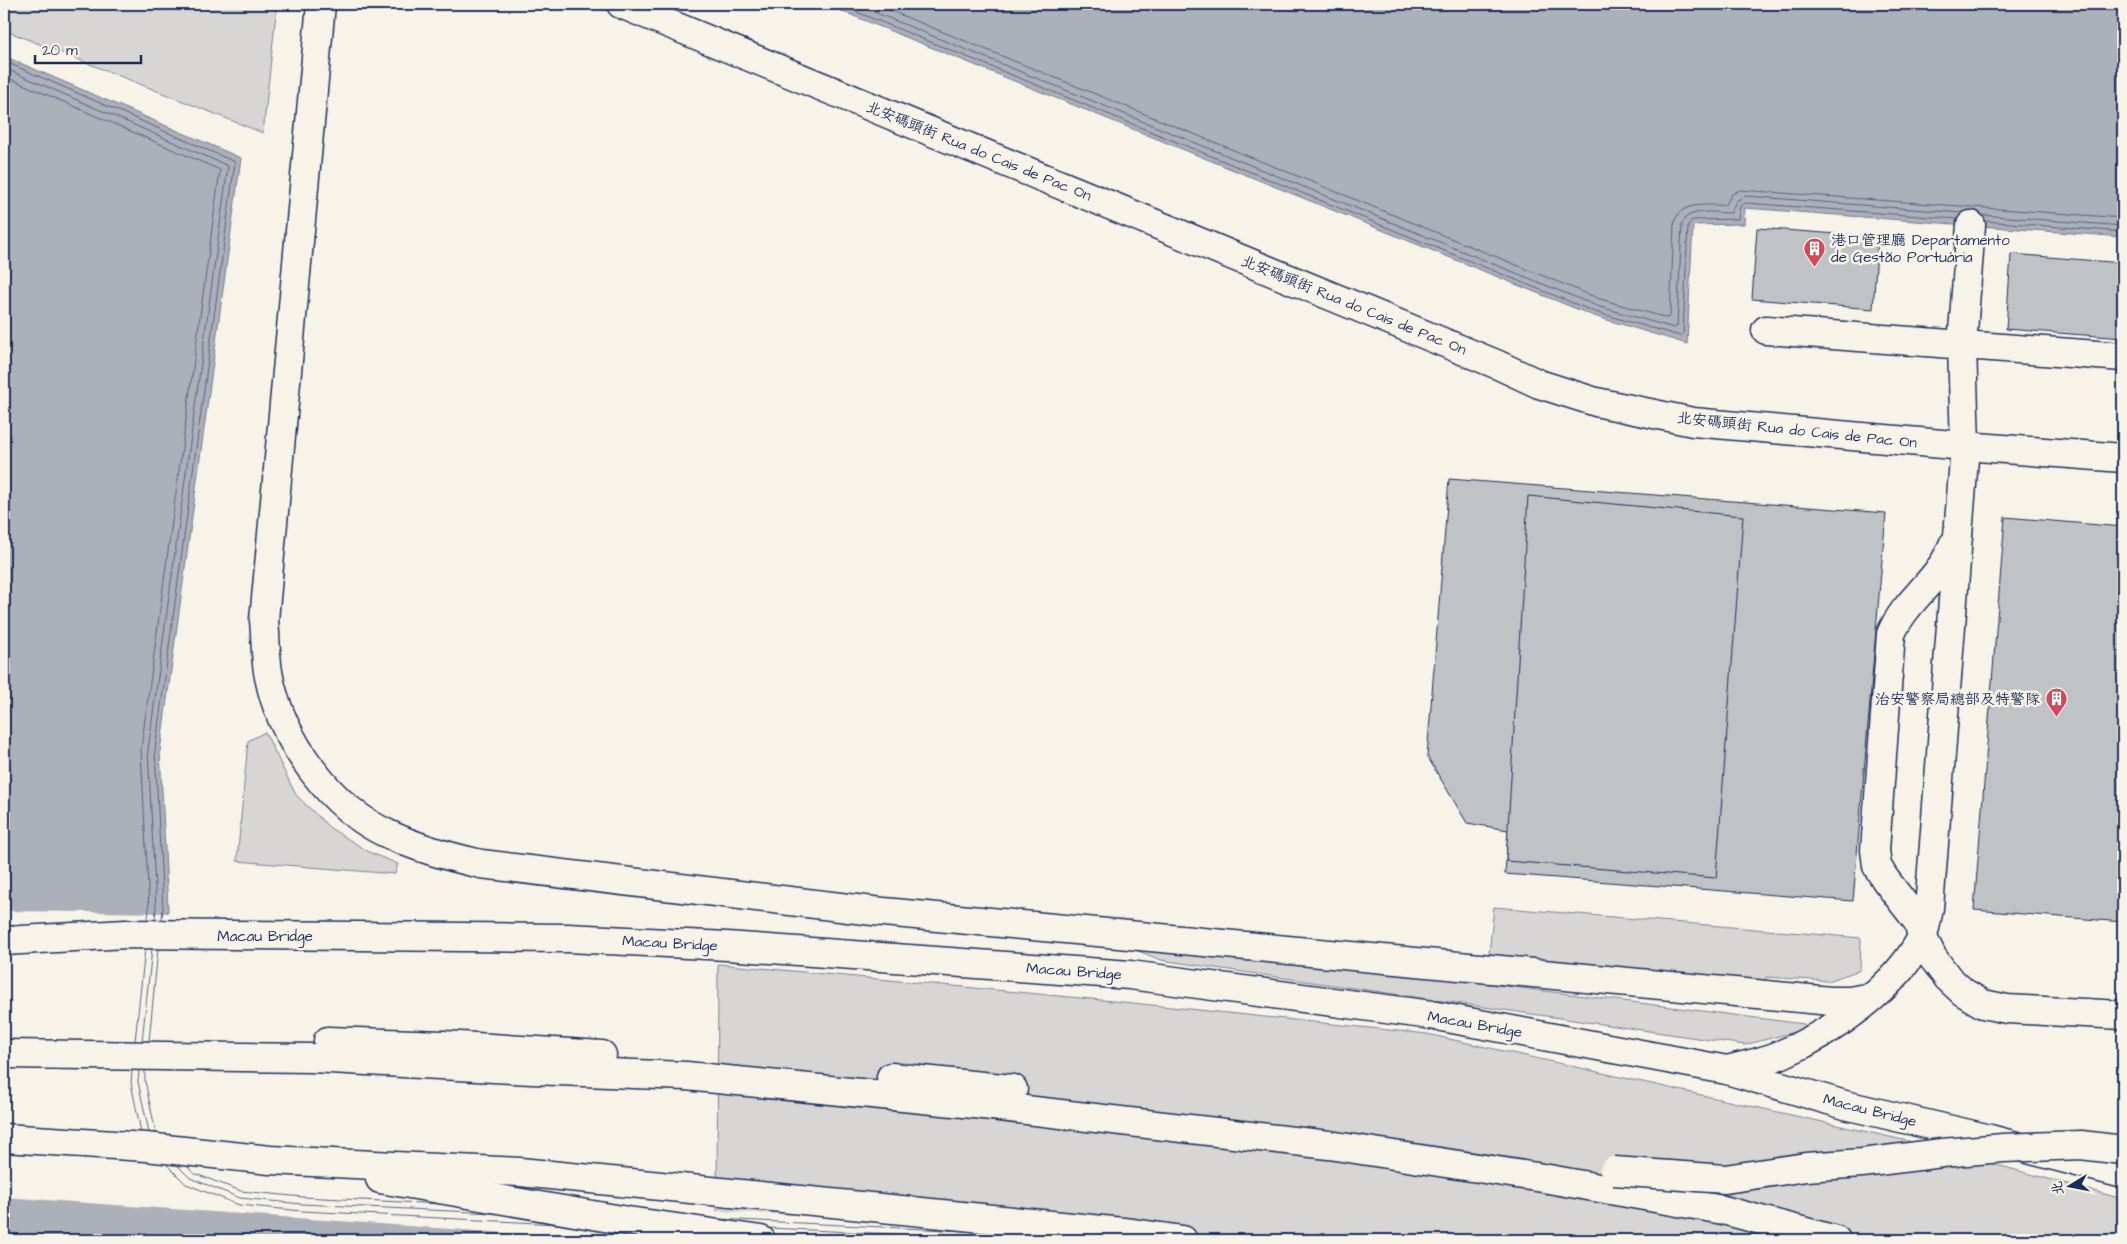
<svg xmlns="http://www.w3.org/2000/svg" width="2127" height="1244" viewBox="0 0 2127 1244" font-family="'Architects Daughter','LXGW WenKai TC',sans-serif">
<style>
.green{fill:#d7d6d4;stroke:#798299}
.water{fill:#acb0b9;stroke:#727c95}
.pier{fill:#f7f3e8}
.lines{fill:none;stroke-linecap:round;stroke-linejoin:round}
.shore{stroke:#556382;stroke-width:1}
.building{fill:#c0c3c5;stroke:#1b2f5e}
.minor-casing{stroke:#1b2f5e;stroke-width:31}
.major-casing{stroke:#1b2f5e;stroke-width:31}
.minor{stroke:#f7f3e8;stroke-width:28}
.major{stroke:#f7f3e8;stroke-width:28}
.minor-bridge-casing{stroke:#1b2f5e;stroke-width:31;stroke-linecap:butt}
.minor-bridge{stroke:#f7f3e8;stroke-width:28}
.labels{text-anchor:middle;stroke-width:5;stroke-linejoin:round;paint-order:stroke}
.street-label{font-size:15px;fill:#1b2f5e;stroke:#f7f3e8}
.poi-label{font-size:15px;fill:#1b2f5e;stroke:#f7f3e8;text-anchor:start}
</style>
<rect width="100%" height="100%" fill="#f7f3e8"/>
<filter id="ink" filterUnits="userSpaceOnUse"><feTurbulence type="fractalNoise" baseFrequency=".02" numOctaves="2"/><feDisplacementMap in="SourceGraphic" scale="10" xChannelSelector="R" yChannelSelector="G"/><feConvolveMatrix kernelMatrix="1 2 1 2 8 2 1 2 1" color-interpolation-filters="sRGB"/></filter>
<g filter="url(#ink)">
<!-- green -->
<g class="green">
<polygon points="4,4 277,4 263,133 4,30"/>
<polygon points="265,732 296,795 330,828 371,853 398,864 395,874 237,861 248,741"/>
<polygon points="1494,907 1861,938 1860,970 1828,981 1766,977 1765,983 1489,954"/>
<polygon points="1128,947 1419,975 1804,1024 1809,1028 1745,1045 1161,960"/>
<polygon points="718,964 1123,1002 1427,1034 1908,1141 2123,1199 2123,1240 1237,1240 717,1214"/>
</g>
<!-- water -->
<g class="water">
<polygon points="824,4 2123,4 2123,237 1745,208 1744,224 1693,225 1687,344 1594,316"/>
<polygon points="4,56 241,158 160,751 168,909 150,1080 160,1130 195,1168 242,1186 303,1192 1237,1240 4,1240"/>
</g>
<!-- pier -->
<polygon class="pier" points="4,911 170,913 152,1080 162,1129 196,1166 242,1184 303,1190 1237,1238 1239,1240 603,1240 4,1197"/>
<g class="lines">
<!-- shore -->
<g class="shore">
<polyline points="837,4 1595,312 1680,336 1683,334 1688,225 1692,220 1738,219 1740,206 1746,203 1958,219"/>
<path d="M854,4l743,302 77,22 3,-2 5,-102c5,-17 35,-11 49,-11l5,-12 10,-5 216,17"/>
<path d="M874,4l726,295 67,19 3,-2 4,-91c4,-25 32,-19 51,-20l7,-11 8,-4 383,28"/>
<polyline points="4,61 235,162 155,750 163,909 162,919"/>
<polyline points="4,68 228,166 148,750 156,908 155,919"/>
<polyline points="4,76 220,170 141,749 149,908 148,919"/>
<polyline points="1981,215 2123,226"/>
<polyline points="1985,221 2123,232"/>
<polyline points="135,1041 145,949"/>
<polyline points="142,1041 152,949"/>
<polyline points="149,1041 158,949"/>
<polyline points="132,1071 131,1083 141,1132"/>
<polyline points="139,1071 138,1082 149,1132"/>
<polyline points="145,1071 145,1081 156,1133"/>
<polyline points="166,1164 186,1184 239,1205 302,1211 557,1224"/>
<polyline points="177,1165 190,1178 240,1198 302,1204 493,1213"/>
<polyline points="187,1166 193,1173 241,1191 303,1197 440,1204"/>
<polyline points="718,1219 965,1231"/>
<polyline points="769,1228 1016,1240"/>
<polyline points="775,1235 869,1240"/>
</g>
</g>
<!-- building -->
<g class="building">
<polygon points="1757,228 1878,237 1873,309 1752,299"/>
<polygon points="2011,254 2123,263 2123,338 2006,329"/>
<polygon points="1449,479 1886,513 1853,901 1505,874 1508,830 1467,823 1427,756"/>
<polygon points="1528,496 1743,516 1716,878 1506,861"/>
<polygon points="2005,517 2123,527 2123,922 1974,910"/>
</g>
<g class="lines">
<defs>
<g id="minor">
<path d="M321,4l-57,616c2,19 1,39 5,57 13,64 62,132 121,158 30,14 60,22 91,29l392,47 958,90h18l23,-4"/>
<polyline points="621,4 1496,364 1539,384 1596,402 1693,422 1965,446 2123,458"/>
<polyline points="1766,330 2123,357"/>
<path d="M1953,545c-13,35 -48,55 -62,89l-16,216 2,16 8,13 33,43 4,14 11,22 15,20 15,14 20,12 24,5 116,6"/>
<polyline points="328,1041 444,1045 602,1055"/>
<polyline points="4,1054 312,1058 532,1070 686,1076 974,1104 1329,1145 1543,1178 1723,1210 1836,1240"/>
<path d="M1727,1070c18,-5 38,-8 55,-16 50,-21 115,-67 140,-117 4,-8 5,-20 7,-29l36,-462 -3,-101 9,-120"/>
<polyline points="891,1077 1013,1089"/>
</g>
<g id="major">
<polyline points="4,941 126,934 568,938 727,946 1130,975 1431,1015 1727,1070 1845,1105 1990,1139 2123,1174"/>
<polyline points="4,1138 146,1147 270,1160 520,1172 1133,1233 1183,1240"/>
<polyline points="380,1179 628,1221 761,1240"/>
</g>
</defs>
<!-- minor casing -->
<use href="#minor" class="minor-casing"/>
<!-- major casing -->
<use href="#major" class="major-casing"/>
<!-- minor -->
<use href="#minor" class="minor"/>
<!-- major -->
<use href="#major" class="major"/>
<defs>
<polyline id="minor-bridge" points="1614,1171 1725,1179 1806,1167 1862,1163 1942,1153 2003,1148 2081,1145 2123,1150"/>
</defs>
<!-- minor-bridge casing -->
<use href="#minor-bridge" class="minor-bridge-casing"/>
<!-- minor-bridge -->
<use href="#minor-bridge" class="minor-bridge"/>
</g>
</g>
<!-- icons -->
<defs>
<symbol id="building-pin" viewBox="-11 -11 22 30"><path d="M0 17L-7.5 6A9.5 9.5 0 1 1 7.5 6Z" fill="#d1495b" stroke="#f7f3e8"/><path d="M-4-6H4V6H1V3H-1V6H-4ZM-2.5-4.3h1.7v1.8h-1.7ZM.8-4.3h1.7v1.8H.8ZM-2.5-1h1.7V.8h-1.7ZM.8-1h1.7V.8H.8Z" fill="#fff"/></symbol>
</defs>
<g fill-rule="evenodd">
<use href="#building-pin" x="1802" y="236" width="25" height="34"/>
<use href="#building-pin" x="2044" y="686" width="25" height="34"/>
</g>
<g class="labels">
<!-- street labels -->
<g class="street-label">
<text transform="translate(979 151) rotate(22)" y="5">北安碼頭街 Rua do Cais de Pac On</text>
<text transform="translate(1354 305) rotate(22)" y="5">北安碼頭街 Rua do Cais de Pac On</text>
<text transform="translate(1797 430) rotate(6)" y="5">北安碼頭街 Rua do Cais de Pac On</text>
<text x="265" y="941">Macau Bridge</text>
<text transform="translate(670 943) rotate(3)" y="5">Macau Bridge</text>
<text transform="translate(1074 971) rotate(4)" y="5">Macau Bridge</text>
<text transform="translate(1475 1024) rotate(10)" y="5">Macau Bridge</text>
<text transform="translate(1870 1110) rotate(14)" y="5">Macau Bridge</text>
</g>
<!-- poi labels -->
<g class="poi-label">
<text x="1831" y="245">港口管理廳 Departamento<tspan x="1831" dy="17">de Gestão Portuária</tspan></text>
<text x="2040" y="704" text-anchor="end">治安警察局總部及特警隊</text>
</g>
</g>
<!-- margin -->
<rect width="2127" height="1244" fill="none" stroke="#f7f3e8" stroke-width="20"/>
<rect x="10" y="10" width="2107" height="1224" fill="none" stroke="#1b2f5e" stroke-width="2" filter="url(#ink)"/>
<!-- north arrow -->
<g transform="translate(2070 1186) rotate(260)" stroke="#f7f3e8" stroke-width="4" paint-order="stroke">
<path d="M0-4L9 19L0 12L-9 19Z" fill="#1b2f5e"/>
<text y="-8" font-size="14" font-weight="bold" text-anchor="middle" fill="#1b2f5e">北</text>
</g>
<!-- scale -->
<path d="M35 55v8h106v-8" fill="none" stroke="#1b2f5e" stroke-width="2.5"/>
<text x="42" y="55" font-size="15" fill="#1b2f5e" stroke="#f7f3e8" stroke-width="4" paint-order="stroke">20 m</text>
</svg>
